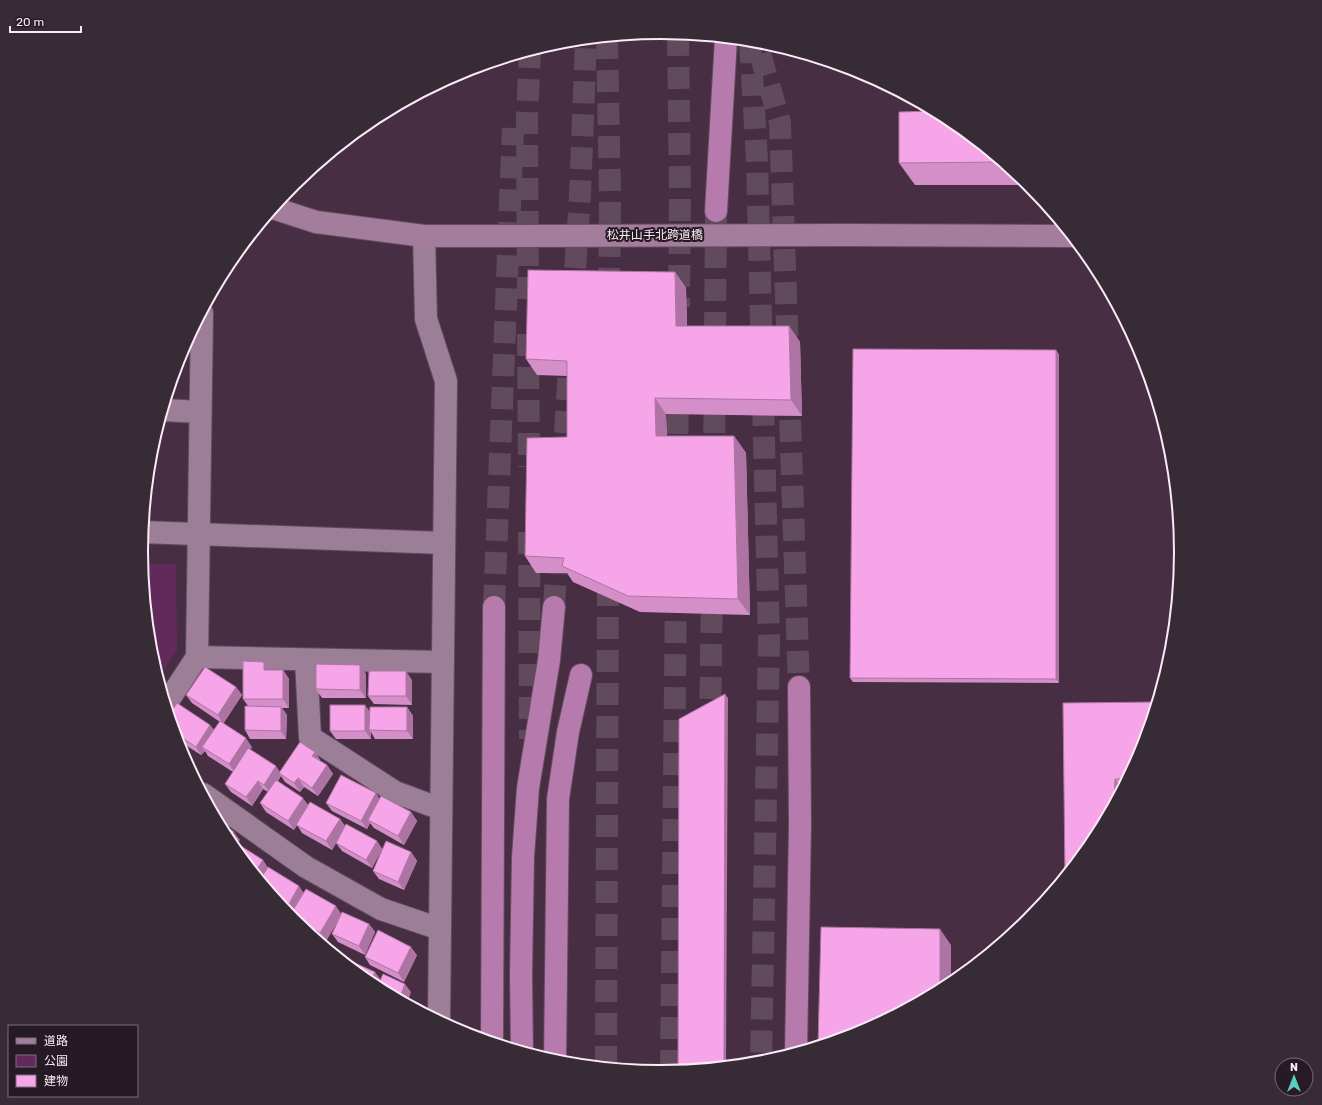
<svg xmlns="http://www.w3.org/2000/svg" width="1322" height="1105" viewBox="0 0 1322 1105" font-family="Rubik,'Noto Sans JP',sans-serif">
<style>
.green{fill:#622a5a}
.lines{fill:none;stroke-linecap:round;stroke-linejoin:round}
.highway-tunnel{stroke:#624a5d;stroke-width:22;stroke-dasharray:22 11;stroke-linecap:butt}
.street-casing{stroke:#634c5f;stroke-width:24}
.secondary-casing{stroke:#634c5f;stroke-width:24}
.highway-casing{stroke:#634c5f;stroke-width:24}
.street{stroke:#9c7e96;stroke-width:22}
.secondary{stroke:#a47d9d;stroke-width:22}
.highway{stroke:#b77aac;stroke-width:22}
.secondary-bridge-casing{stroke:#634c5f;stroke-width:24;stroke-linecap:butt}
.secondary-bridge{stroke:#a47d9d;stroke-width:22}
.wall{fill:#d48ec8}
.shaded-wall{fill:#ad74a3}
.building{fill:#f7a5e9;stroke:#ad74a3}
.labels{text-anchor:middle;stroke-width:4;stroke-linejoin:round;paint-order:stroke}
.street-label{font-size:12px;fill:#fbeaf7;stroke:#261b24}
.rim{fill:none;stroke:#fbeaf7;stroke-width:2}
</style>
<rect width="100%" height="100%" fill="#472e42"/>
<!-- green -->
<polygon class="green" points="142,564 176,564 177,650 158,679 150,654"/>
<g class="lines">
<!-- highway-tunnel -->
<g class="highway-tunnel">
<polyline points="678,34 680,196 679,307"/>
<polyline points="607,37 610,197 609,300"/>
<polyline points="750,41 757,161 769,639 761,1063"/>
<polyline points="760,54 780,122 788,355"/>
<polyline points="528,299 527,117 530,51"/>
<polyline points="573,301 580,195 586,39"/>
<polyline points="528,334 529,467"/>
<polyline points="789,387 799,687"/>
<polyline points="563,466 569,367"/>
<polyline points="714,466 716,211"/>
<polyline points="677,467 678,385"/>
<polyline points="529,532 530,739"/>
<polyline points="494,607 513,128"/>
<polyline points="554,607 558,542"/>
<polyline points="710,732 712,585"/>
<polyline points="606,1068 608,568"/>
<polyline points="671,1072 676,583"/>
</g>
<defs>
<g id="street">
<polyline points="424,236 426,319 446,381 439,1021"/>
<polyline points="163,410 200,412"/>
<polyline points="142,532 444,543"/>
<polyline points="197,657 443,662"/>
<polyline points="306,660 310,737 395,792 441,809"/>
<polyline points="166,704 197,657 202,313"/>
<polyline points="203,794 306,867 381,909 440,929"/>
</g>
<g id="secondary">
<polyline points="273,208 316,222 424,236 464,236"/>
<polyline points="846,235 1071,236"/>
</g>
<g id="highway">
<polyline points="716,211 726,38"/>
<polyline points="492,1043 494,607"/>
<polyline points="522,1052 521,975 523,857 528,788 549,660 554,607"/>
<polyline points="796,1053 800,825 799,687"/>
<polyline points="555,1062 558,799 568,732 581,675"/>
</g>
</defs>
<!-- street casing -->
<use href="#street" class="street-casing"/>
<!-- secondary casing -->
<use href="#secondary" class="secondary-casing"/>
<!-- highway casing -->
<use href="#highway" class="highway-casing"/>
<!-- street -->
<use href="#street" class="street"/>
<!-- secondary -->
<use href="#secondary" class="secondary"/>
<!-- highway -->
<use href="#highway" class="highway"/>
<defs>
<polyline id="secondary-bridge" points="464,236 846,235"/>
</defs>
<!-- secondary-bridge casing -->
<use href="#secondary-bridge" class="secondary-bridge-casing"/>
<!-- secondary-bridge -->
<use href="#secondary-bridge" class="secondary-bridge"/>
</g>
<!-- wall -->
<g class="wall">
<polygon points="950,120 1030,185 915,185 899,163"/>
<polygon points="675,272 686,288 687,326 789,326 800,342 802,416 666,414 667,436 734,436 746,453 750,615 640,612 573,582 567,573 536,573 525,556 567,437 567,376 537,375 526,359"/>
<polygon points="1056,350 1059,355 1059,683 853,682 850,678"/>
<polygon points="270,670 283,670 289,679 289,708 282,708 287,715 286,739 250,739 245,730 248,706 243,699"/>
<polygon points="366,674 366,698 322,698 316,689"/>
<polygon points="412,680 412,705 374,704 368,696"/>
<polygon points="236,687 242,695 223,724 192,703 186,695"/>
<polygon points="1063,703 1142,752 1094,842"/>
<polygon points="407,707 413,716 413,739 375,739 371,732 371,739 336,739 330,731 370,711"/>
<polygon points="169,715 210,725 214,730 252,747 250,749 280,772 315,752 320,760 320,761 327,765 333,774 318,796 304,787 300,792 285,782 281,776 278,781 308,805 340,819 345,826 377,841 382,849 411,852 417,861 404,890 379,879 373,871 381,851 372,868 342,851 336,843 332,850 302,833 297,825 294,830 266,812 260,803 268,792 263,789 252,806 231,792 225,784 233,772 208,756 205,751 201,755 176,739"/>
<polygon points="380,799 411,812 417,821 404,845 374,828 370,823 367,829 332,811 326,803"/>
<polygon points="268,868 303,892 341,914 369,924 375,932 365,955 338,942 332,934 339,919 326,941 299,925 295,922 292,917 291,918"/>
<polygon points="417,955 404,982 370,965 365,957"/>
</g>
<!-- shaded-wall -->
<g class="shaded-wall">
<polygon points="675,272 686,288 687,342 676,326"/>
<polygon points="789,326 800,342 802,416 791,400"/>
<polygon points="1056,350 1059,355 1059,683 1056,679"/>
<polygon points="655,398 666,414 667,453 656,436"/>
<polygon points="734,436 746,453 750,615 738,599"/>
<polygon points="264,662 270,670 264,670"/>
<polygon points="360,665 366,674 366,698 360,690"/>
<polygon points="283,670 289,679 289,708 283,699"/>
<polygon points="406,671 412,680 412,705 406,696"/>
<polygon points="236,687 242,695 223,724 218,715"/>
<polygon points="725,694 728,698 726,1067 724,1067"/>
<polygon points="365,705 371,713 369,730 371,732 371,739 365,731"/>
<polygon points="281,707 287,715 286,739 281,731"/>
<polygon points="407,707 413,716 413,739 407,731"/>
<polygon points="210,725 216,733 202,747 205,751 201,755 196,747"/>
<polygon points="246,738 252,747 235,773 229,764"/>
<polygon points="315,752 320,760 318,764 312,756"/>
<polygon points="327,765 333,774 318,796 312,788"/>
<polygon points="276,766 282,775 279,773 281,776 270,793 264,785"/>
<polygon points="298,778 304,787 300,792 294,783"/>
<polygon points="1115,779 1122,789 1114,803"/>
<polygon points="258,781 263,789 252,806 246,797"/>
<polygon points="376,793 381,801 368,820 370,823 367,829 361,821"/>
<polygon points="303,798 309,806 294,830 288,821"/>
<polygon points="411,812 417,821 404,845 398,836"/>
<polygon points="340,819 345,827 332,850 326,841"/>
<polygon points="234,832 240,840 234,848 228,840"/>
<polygon points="377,841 382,849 372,868 366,860"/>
<polygon points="411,852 417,861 404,890 398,882"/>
<polygon points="263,860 269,869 261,881 254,874"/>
<polygon points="299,886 305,895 290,915 292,917 291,918 285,911"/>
<polygon points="336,906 342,915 326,941 320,933"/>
<polygon points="369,924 375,932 365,955 359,946"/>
<polygon points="940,929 951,945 951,984 940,991"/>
<polygon points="411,947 417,955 404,982 398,973"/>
<polygon points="342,956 348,964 347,965 340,959"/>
<polygon points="375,972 381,980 377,988 370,984"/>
<polygon points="405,984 411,992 407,1004 399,1000"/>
</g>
<!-- building -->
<g class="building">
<polygon points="934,111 950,120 1002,162 899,163 899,112"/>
<polygon points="528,270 675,272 676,326 789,326 791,400 655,398 656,436 734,436 738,599 628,596 562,566 564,558 525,556 527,438 567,437 567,361 526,359"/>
<polygon points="853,349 1056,350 1056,679 850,678"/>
<polygon points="243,661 264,662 264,670 283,670 283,699 243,699"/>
<polygon points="316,664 360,665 360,690 316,689"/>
<polygon points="205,667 236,687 218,715 186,695"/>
<polygon points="369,671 406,671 406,696 368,696"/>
<polygon points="725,694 724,1067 678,1071 679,719"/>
<polygon points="1157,702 1142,752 1127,779 1115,779 1114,803 1094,842 1065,877 1063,703"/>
<polygon points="177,703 210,725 196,747 175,733 169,715"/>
<rect x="330" y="705" width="35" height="26"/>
<polygon points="245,706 281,707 281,731 245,730"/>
<polygon points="370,707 407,707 407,731 369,730"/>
<polygon points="220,721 246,738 229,764 202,747"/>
<polygon points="300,742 315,752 312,756 327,765 312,788 298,778 294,783 279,773"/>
<polygon points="248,748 276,766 264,785 258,781 246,797 225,784"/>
<polygon points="341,775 376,793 361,821 326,803"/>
<polygon points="276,780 303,798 288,821 260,803"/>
<polygon points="381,796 411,812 398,836 368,820"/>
<polygon points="310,802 340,819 326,841 296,825"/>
<polygon points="216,819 234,832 228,840"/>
<polygon points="346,824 377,841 366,860 336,843"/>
<polygon points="386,841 411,852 398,882 373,871"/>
<polygon points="241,846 263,860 254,874 237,852"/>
<polygon points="268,867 299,886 285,911 260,880"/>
<polygon points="306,889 336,906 320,933 290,915"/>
<polygon points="342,912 369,924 359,946 332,934"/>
<polygon points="821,927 940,929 940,991 860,1033 818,1046"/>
<polygon points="378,930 411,947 398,973 365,957"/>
<polygon points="325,947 342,956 340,959"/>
<polygon points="348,960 375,972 370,984 346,964"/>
<polygon points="383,974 405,984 399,1000 377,988"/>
</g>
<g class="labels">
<!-- street labels -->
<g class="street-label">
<text x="655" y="239">松井山手北跨道橋</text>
</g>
</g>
<!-- crop -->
<path d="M0 0H1322V1105H0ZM148 552a513 513 0 1 1 1026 0a513 513 0 1 1-1026 0Z" fill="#372c35" fill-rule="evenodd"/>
<path class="rim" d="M148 552a513 513 0 1 1 1026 0a513 513 0 1 1-1026 0Z"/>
<!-- legend -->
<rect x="8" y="1025" width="130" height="72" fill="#261b24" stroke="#7b6e78"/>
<rect x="16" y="1038" width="20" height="6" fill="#a47d9d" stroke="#7b6e78"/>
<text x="44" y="1045" font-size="12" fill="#fbeaf7">道路</text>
<rect x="16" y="1055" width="20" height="12" fill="#622a5a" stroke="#7b6e78"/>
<text x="44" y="1065" font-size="12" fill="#fbeaf7">公園</text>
<rect x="16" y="1075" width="20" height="12" fill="#f7a5e9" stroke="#7b6e78"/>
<text x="44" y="1085" font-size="12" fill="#fbeaf7">建物</text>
<!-- north arrow -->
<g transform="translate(1294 1077)"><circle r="19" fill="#261b24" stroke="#7b6e78"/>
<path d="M0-3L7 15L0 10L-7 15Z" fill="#59cebe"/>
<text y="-6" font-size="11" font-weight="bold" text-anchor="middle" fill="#fbeaf7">N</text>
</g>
<!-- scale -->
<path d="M10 26v6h71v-6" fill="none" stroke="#fbeaf7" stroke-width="2"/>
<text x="16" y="26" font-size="12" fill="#fbeaf7" stroke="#261b24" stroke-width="3" paint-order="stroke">20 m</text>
</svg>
